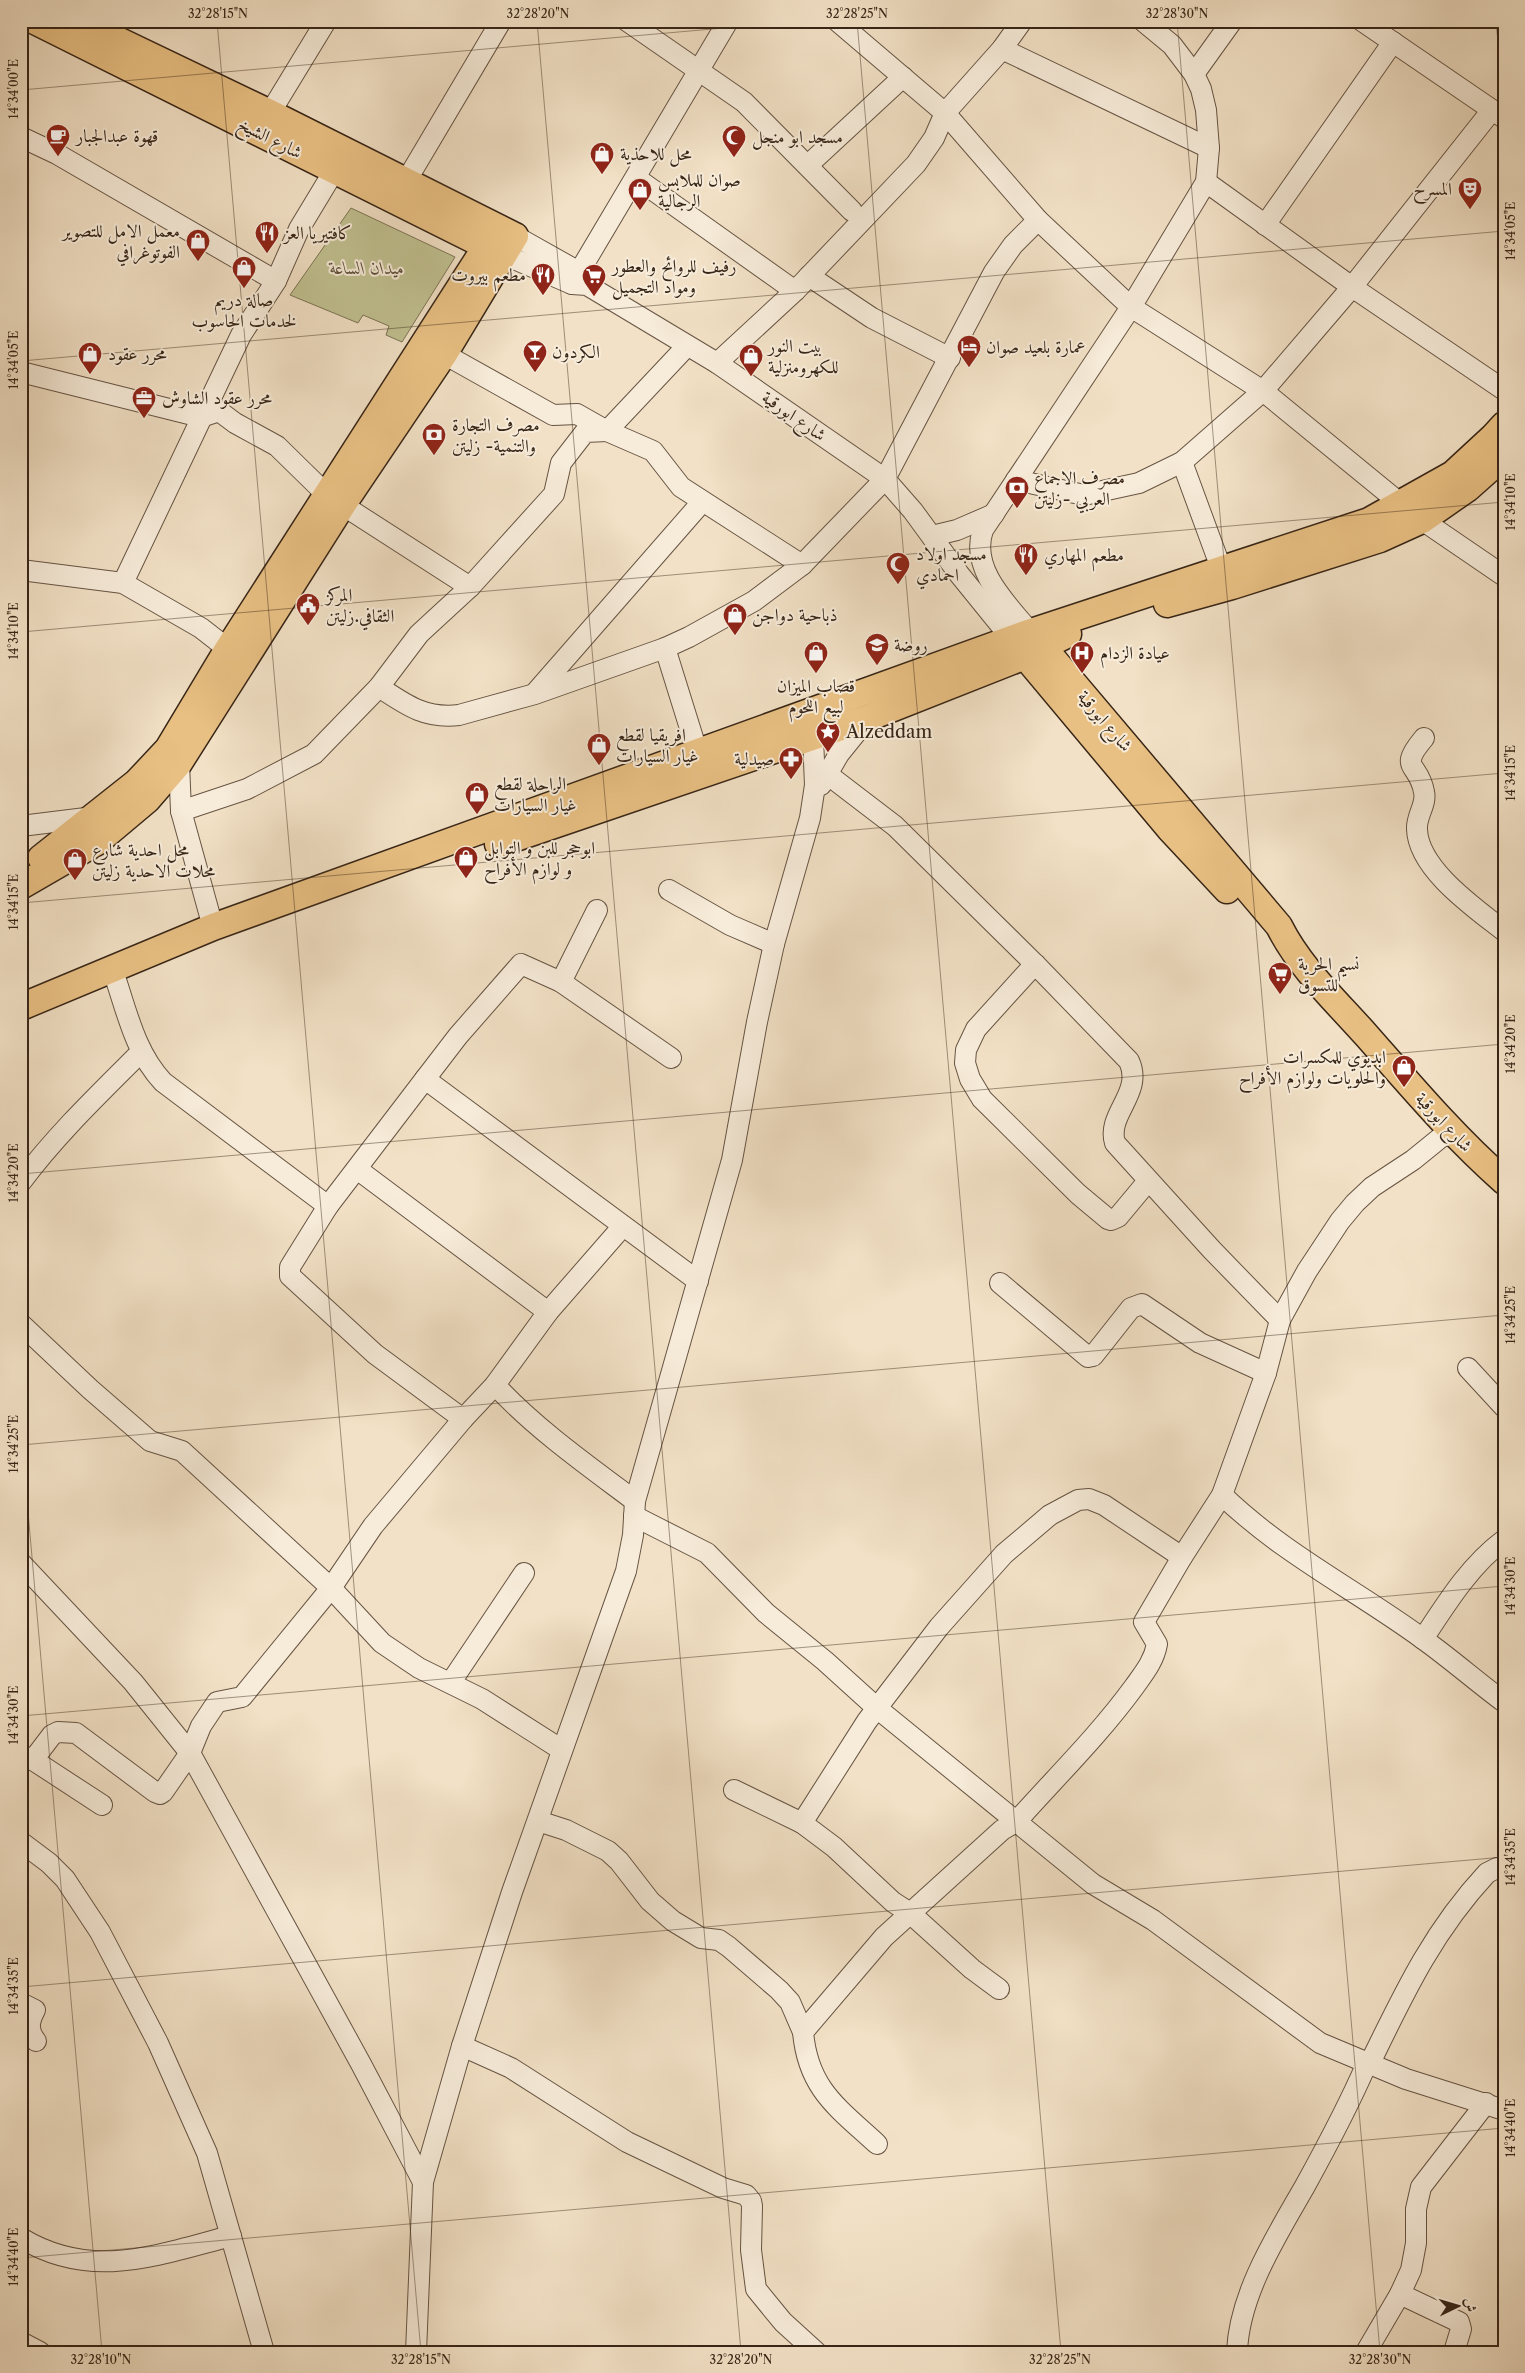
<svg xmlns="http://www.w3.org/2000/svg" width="1525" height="2373" viewBox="0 0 1525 2373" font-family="'Libre Caslon Text',Amiri,serif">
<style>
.green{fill:#c1c191;stroke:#7c7354}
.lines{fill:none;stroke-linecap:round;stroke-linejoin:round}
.minor-casing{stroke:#665443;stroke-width:22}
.major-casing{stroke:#372517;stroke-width:29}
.minor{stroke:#f7ecda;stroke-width:20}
.major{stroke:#e9c083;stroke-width:26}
.ticks{fill:none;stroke:#372517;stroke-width:1;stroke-opacity:0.45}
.labels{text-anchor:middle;stroke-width:4;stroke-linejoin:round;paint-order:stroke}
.poi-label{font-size:18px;fill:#372517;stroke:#f7ecda;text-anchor:start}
.street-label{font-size:18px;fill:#372517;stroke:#f7ecda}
.park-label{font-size:18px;font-style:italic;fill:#5a4c36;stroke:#f7ecda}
.neatline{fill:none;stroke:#372517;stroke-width:2}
.ticks-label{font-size:12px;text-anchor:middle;fill:#372517}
</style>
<rect width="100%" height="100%" fill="#f2e1c6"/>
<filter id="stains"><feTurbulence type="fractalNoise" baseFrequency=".004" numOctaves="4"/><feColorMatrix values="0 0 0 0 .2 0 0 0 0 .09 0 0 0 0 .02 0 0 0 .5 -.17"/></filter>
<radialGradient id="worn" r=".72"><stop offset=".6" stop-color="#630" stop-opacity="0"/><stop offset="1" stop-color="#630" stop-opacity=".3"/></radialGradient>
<!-- green -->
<polygon class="green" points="351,208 455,257 402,342 386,335 389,326 363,315 358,323 290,295"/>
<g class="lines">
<defs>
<g id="minor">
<polyline points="627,21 744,102 852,211"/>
<polyline points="837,21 945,113 1038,220 1131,307 1263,391 1401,504"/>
<polyline points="1362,21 1504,118"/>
<polyline points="1002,49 1209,148"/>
<polyline points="1194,74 1232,21"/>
<polyline points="270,113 326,21"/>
<polyline points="21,137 57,154 276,281"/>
<polyline points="808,165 903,77"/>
<polyline points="636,178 795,291"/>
<polyline points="1206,182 1352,287 1504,390"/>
<polyline points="405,183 501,21"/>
<polyline points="1265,225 1393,42"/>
<polyline points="515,236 579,272 586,284"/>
<polyline points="505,255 572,284 587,285 717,363 885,479 913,511 959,574 1019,648"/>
<polyline points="809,276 872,318 950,358"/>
<polyline points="572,284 728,21"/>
<polyline points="444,354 553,415 577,414 607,431 653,451 681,487 802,565"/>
<polyline points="717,363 795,291 916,164 934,138 945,113 1002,49 1022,21"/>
<polyline points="21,372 201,417 219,411 235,423 277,446 327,495 470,587"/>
<polyline points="1182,462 1221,568"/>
<polyline points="1016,480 1084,495 1139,483 1182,462 1263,391 1352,287 1492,110"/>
<polyline points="1422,520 1504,576"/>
<polyline points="932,536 957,530 994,514"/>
<polyline points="21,570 123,583 201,628 228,649"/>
<polyline points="123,583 241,335 276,281 299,229 334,171"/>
<path d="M1039,643c-24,-32 -71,-70 -56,-113l148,-223 75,-125 3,-34 -3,-38 -5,-21 -7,-15 -22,-29 -29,-24"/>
<polyline points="665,648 698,754"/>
<path d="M379,687c27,18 46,32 80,28l76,-21 130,-46 24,-11 65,-36 48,-36 83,-86 109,-207 19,-27 25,-25"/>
<polyline points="536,692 702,502"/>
<path d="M1424,738c-27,32 -5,24 0,54 3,12 -8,24 -7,37 1,40 58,79 87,102"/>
<polyline points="179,763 181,811 213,927"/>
<path d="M827,774l68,52 140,138 94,97c15,32 -23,53 -14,82l97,107 68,70"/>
<polyline points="821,785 839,754 868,718"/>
<polyline points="181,811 247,789 314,754 379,687 419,634 470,587 554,494 561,463 585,432 607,431 687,346"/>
<polyline points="21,826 94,817"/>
<polyline points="669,890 730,925 774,944"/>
<polyline points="1035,964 976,1029 966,1050 965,1063 970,1079 982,1099 1078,1194 1108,1219 1111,1220 1118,1217 1148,1181"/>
<path d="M114,974c13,38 21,78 49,108l165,124 97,-127 273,202"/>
<polyline points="561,982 597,910"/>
<polyline points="425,1079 458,1036 521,964 561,982 671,1058"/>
<path d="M21,1182c35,-47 78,-88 120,-130"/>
<polyline points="328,1206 290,1267 290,1276 375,1354 463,1419 495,1385 548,1312 357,1169"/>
<polyline points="1000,1283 1088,1357 1093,1356 1131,1308 1142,1304 1200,1343 1266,1373"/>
<polyline points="548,1312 623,1226"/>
<polyline points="21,1324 90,1389 150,1441 182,1451 331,1588 382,1643 419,1668 482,1699 562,1750"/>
<polyline points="1468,1368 1504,1407"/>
<path d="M495,1385c41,44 92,80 140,116"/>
<path d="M1222,1495c61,59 134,95 201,144 28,20 54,43 81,63"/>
<polyline points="634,1516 707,1553 766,1613 825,1661 878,1709 1093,1884 1153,1920 1320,2043 1406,2079 1504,2110"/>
<polyline points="21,1563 133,1682 190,1753 361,2064 423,2182"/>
<path d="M1423,1639c23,-35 47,-74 81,-99"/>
<polyline points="451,1682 524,1573"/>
<polyline points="21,1755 33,1760 102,1805"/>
<polyline points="33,1760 52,1735 58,1732 76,1733 155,1792 160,1794 163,1792 190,1753 201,1726 217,1702 242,1697 331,1588 373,1526 463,1419"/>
<polyline points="734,1790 802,1823 867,1721 939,1627 1004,1554 1050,1515 1078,1500 1089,1499 1104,1505 1182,1557 1222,1495 1266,1373 1280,1320 1307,1271 1340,1221 1355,1203 1372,1187 1413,1160 1450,1130"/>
<polyline points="538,1821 566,1830 608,1851 619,1861 650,1901 673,1921 701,1938 719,1940 729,1947 779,1990 790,2002 803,2032"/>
<polyline points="802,1823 834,1847 893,1902 910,1913 972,1969 999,1989"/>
<polyline points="21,1842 49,1863 65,1879 100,1932 158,2043 207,2153 264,2352"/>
<path d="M21,2003l14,7c-6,11 -8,21 1,31"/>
<polyline points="462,2046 511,2068 627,2142 723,2188 746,2195 751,2201 752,2206 751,2250 756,2289 783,2322 816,2352"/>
<path d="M1370,2063c34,-70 63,-132 117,-190l10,-5h7"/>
<path d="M877,2144c-39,-36 -69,-55 -74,-112l81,-95 118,-107 14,-8c40,-45 83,-87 118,-135 10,-14 20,-26 23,-43l-13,-22 38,-65"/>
<path d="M21,2238c71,43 136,17 210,-2"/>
<polyline points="1400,2294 1459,2322 1461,2329 1454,2352"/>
<polyline points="21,2342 40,2352"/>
<polyline points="416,2352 423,2182 462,2046 512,1892 626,1571 633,1535 635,1501 732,1160 757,1022 774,944 810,818 815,785 813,738"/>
<path d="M1237,2352c2,-58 40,-117 68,-166 22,-40 44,-81 62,-123"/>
<polyline points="1366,2352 1400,2294 1411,2270 1416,2243 1416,2209 1421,2187 1486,2103"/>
</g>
<g id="major">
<polyline points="35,21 502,254"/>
<polyline points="1167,604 1232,586 1380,539 1422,520 1468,488 1504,456"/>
<path d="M1042,646l237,280c21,42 57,75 88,110 44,50 87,101 137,145"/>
<polyline points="1025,656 1169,828 1227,890"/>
<polyline points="498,844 868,718 1025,656 1068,634"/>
<polyline points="41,858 137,782 168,749 228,649 498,228"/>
<polyline points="21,886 97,842 147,800 179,763 343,504 444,354 515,236 270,113 78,21"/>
<polyline points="21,1007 213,927 1031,632 1369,521 1453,474 1493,437 1504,425"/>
</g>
</defs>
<!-- minor casing -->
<use href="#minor" class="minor-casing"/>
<!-- major casing -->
<use href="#major" class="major-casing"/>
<!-- minor -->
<use href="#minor" class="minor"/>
<!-- major -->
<use href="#major" class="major"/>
</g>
<!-- ticks -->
<path class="ticks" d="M217,21l204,2331M537,21l204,2331M857,21l204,2331M1177,21l203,2331M1496,21l8,87M21,90l782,-69M21,361l1483,-130M21,632l1483,-130M21,903l1483,-130M21,1174l1483,-130M21,1432l81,920M21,1445l1483,-130M21,1716l1483,-130M21,1987l1483,-130M21,2258l1483,-130"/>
<!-- icons -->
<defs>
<symbol id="cafe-pin" viewBox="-11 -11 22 30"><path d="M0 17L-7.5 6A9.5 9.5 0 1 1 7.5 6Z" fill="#8f2418" stroke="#f7ecda"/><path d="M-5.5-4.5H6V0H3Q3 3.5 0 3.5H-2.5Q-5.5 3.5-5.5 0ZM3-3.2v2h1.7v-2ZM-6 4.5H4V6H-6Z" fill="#fff"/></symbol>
<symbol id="mosque-pin" viewBox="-11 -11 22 30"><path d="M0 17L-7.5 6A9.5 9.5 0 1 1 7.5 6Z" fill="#8f2418" stroke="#f7ecda"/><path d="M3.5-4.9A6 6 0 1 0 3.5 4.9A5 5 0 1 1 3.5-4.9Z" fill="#fff"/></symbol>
<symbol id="shop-pin" viewBox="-11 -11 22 30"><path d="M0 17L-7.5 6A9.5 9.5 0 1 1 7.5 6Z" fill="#8f2418" stroke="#f7ecda"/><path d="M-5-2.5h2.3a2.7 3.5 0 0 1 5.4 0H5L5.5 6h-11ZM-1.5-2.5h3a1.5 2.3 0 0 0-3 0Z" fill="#fff"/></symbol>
<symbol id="theatre-pin" viewBox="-11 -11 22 30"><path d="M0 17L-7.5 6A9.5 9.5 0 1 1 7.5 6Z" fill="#8f2418" stroke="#f7ecda"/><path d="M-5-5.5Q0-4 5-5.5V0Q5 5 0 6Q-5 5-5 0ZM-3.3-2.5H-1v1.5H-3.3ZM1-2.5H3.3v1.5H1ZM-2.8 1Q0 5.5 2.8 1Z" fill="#fff"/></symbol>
<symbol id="restaurant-pin" viewBox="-11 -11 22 30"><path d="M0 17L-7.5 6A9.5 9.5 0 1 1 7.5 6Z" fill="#8f2418" stroke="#f7ecda"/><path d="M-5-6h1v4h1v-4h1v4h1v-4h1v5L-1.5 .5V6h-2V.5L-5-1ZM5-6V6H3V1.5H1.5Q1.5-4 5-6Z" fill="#fff"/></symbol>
<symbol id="supermarket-pin" viewBox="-11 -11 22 30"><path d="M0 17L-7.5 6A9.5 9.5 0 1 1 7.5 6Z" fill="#8f2418" stroke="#f7ecda"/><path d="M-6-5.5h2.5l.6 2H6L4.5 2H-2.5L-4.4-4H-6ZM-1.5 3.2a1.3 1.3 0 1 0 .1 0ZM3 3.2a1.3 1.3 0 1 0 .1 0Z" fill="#fff"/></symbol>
<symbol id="hotel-pin" viewBox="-11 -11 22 30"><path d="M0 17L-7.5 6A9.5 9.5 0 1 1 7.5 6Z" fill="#8f2418" stroke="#f7ecda"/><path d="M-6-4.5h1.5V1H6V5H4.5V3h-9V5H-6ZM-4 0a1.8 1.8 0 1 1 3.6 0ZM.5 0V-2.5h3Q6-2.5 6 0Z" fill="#fff"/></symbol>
<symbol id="bar-pin" viewBox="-11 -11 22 30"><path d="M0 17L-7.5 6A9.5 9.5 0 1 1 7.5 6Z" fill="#8f2418" stroke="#f7ecda"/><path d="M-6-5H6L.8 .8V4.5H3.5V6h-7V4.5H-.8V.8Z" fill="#fff"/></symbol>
<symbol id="office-pin" viewBox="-11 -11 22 30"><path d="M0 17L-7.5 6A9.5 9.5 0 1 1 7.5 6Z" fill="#8f2418" stroke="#f7ecda"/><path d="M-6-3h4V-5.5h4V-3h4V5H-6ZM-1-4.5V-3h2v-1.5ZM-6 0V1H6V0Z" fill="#fff"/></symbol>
<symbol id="bank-pin" viewBox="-11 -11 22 30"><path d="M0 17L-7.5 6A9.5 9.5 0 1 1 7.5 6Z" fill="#8f2418" stroke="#f7ecda"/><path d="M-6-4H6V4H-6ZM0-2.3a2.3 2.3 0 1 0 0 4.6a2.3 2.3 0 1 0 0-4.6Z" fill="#fff"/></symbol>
<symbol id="civic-pin" viewBox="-11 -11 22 30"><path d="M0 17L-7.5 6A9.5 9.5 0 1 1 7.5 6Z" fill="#8f2418" stroke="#f7ecda"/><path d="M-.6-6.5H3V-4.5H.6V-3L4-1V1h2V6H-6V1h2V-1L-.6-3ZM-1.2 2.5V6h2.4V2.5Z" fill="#fff"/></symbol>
<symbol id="school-pin" viewBox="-11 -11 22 30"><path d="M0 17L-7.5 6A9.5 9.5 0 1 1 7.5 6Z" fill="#8f2418" stroke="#f7ecda"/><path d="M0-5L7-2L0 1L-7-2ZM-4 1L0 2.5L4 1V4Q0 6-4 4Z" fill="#fff"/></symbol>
<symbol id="hospital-pin" viewBox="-11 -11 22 30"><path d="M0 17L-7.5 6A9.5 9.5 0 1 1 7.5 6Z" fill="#8f2418" stroke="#f7ecda"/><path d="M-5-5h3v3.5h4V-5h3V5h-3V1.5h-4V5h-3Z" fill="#fff"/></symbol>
<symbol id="sight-pin" viewBox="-11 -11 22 30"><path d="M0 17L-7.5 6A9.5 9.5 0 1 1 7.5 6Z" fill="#8f2418" stroke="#f7ecda"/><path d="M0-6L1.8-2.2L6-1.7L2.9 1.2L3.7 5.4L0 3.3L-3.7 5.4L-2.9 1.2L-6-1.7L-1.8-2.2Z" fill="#fff"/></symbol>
<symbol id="pharmacy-pin" viewBox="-11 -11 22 30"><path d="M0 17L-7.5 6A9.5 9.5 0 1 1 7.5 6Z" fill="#8f2418" stroke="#f7ecda"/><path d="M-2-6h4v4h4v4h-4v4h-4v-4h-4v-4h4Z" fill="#fff"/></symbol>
</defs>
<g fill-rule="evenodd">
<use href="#cafe-pin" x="44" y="122" width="28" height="38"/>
<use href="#mosque-pin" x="720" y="123" width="28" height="38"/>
<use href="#shop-pin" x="588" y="140" width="28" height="38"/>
<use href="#theatre-pin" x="1456" y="175" width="28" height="38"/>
<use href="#shop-pin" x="626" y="176" width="28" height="38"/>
<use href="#restaurant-pin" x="253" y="219" width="28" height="38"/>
<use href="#shop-pin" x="184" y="227" width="28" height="38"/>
<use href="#shop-pin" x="230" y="254" width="28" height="38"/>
<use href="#restaurant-pin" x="529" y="261" width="28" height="38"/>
<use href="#supermarket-pin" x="580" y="262" width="28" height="38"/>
<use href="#hotel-pin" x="955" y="333" width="28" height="38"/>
<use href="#bar-pin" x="521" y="338" width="28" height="38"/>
<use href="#shop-pin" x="76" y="340" width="28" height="38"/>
<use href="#shop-pin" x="737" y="342" width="28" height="38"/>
<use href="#office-pin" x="130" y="384" width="28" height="38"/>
<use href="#bank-pin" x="420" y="421" width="28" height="38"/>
<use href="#bank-pin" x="1003" y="474" width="28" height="38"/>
<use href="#restaurant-pin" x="1012" y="541" width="28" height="38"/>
<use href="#mosque-pin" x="884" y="550" width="28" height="38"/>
<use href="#civic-pin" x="294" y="591" width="28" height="38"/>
<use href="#shop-pin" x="721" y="601" width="28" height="38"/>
<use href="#school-pin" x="863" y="631" width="28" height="38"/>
<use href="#shop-pin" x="802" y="639" width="28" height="38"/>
<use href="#hospital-pin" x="1068" y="639" width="28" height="38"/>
<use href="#sight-pin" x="814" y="718" width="28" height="38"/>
<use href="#shop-pin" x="585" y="731" width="28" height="38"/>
<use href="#pharmacy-pin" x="777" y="745" width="28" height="38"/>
<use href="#shop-pin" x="463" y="780" width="28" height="38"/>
<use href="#shop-pin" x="452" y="844" width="28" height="38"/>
<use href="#shop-pin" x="61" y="846" width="28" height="38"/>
<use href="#supermarket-pin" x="1266" y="960" width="28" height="38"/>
<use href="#shop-pin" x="1390" y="1053" width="28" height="38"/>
</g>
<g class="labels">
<!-- poi labels -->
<g class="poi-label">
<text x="76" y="142">قهوة عبدالجبار</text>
<text x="752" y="143">مسجد ابو منجل</text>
<text x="620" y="160">محل للاحذية</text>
<text x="658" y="186">صوان للملابس<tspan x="658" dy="21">الرجالية</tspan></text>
<text x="1452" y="195" text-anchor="end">المسرح</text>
<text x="180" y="237" text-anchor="end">معمل الامل للتصوير<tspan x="180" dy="21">الفوتوغرافي</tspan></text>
<text x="284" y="239">كافتيريا العز</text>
<text x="612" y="272">رفيف للروائح والعطور<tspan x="612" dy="21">ومواد التجميل</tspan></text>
<text x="526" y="281" text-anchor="end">مطعم بيروت</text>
<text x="244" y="306" text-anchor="middle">صالة دريم<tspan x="244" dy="21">لخدمات الحاسوب</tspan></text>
<text x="768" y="352">بيت النور<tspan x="768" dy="21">للكهرومنزلية</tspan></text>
<text x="986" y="353">عمارة بلعيد صوان</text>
<text x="552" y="358">الكردون</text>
<text x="108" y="360">محرر عقود</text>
<text x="162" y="404">محرر عقود الشاوش</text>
<text x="452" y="431">مصرف التجارة<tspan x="452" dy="21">والتنمية- زليتن</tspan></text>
<text x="1034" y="484">مصرف الاجماع<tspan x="1034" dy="21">العربي -زليتن</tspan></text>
<text x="916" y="560">مسجد اولاد<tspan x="916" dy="21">احمادي</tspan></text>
<text x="1044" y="561">مطعم المهاري</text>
<text x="326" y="601">المركز<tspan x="326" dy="21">الثقافي.زليتن</tspan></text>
<text x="752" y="621">ذباحية دواجن</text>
<text x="894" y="651">روضة</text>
<text x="1100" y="659">عيادة الزدام</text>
<text x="816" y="692" text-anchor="middle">قصاب الميزان<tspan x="816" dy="21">لبيع اللحوم</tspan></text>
<text x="846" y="738">Alzeddam</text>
<text x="616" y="741">افريقيا لقطع<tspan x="616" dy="21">غيار السيارات</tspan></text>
<text x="774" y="765" text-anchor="end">صيدلية</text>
<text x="494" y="790">الراحلة لقطع<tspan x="494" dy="21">غيار السيارات</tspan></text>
<text x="484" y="854">ابوحجر للبن و التوابل<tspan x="484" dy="21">و لوازم الأفراح</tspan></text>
<text x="92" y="856">محل احدية شارع<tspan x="92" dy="21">محلات الاحدية زليتن</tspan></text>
<text x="1298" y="970">نسيم الحرية<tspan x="1298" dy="21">للتسوق</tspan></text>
<text x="1386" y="1063" text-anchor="end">ابديوي للمكسرات<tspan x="1386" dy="21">والحلويات ولوازم الأفراح</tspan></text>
</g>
<!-- street labels -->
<g class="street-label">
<text transform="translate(270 138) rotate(27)" y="6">شارع الشيخ</text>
<text transform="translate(794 416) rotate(35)" y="6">شارع ابورقية</text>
<text transform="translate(1105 721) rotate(50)" y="6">شارع ابورقية</text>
<text transform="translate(1444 1122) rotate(47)" y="6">شارع ابورقية</text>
</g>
<!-- park labels -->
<g class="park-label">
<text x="367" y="274">ميدان الساعة</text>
</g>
</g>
<!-- margin -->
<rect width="1525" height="2373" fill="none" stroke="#f2e1c6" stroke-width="55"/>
<!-- north arrow -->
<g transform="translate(1458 2306) rotate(85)" stroke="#f7ecda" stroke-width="4" paint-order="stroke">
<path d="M0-4L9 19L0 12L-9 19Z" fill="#372517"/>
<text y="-8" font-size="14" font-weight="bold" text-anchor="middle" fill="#372517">ش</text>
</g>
<rect x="28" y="28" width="1470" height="2318" class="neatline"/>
<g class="ticks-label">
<text x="218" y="18">32°28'15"N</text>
<text x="538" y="18">32°28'20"N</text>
<text x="857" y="18">32°28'25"N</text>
<text x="1177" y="18">32°28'30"N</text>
<text transform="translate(14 89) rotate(-90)" y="4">14°34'00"E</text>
<text transform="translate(1511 231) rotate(-90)" y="4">14°34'05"E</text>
<text transform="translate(14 360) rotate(-90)" y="4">14°34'05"E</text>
<text transform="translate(1511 502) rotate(-90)" y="4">14°34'10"E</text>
<text transform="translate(14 631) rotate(-90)" y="4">14°34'10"E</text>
<text transform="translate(1511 773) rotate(-90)" y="4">14°34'15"E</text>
<text transform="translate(14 902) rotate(-90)" y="4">14°34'15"E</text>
<text transform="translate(1511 1044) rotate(-90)" y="4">14°34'20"E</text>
<text transform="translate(14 1173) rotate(-90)" y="4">14°34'20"E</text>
<text transform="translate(1511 1315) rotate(-90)" y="4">14°34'25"E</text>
<text transform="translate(14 1444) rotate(-90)" y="4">14°34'25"E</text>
<text transform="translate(1511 1586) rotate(-90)" y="4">14°34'30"E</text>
<text transform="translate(14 1715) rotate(-90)" y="4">14°34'30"E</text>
<text transform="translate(1511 1857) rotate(-90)" y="4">14°34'35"E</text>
<text transform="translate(14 1986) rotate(-90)" y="4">14°34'35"E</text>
<text transform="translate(1511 2128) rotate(-90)" y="4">14°34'40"E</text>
<text transform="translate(14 2257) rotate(-90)" y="4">14°34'40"E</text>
<text x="101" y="2364">32°28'10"N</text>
<text x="421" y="2364">32°28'15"N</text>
<text x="741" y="2364">32°28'20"N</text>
<text x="1060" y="2364">32°28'25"N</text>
<text x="1380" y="2364">32°28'30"N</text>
</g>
<rect width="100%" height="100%" filter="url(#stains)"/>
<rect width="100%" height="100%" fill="url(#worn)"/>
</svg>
